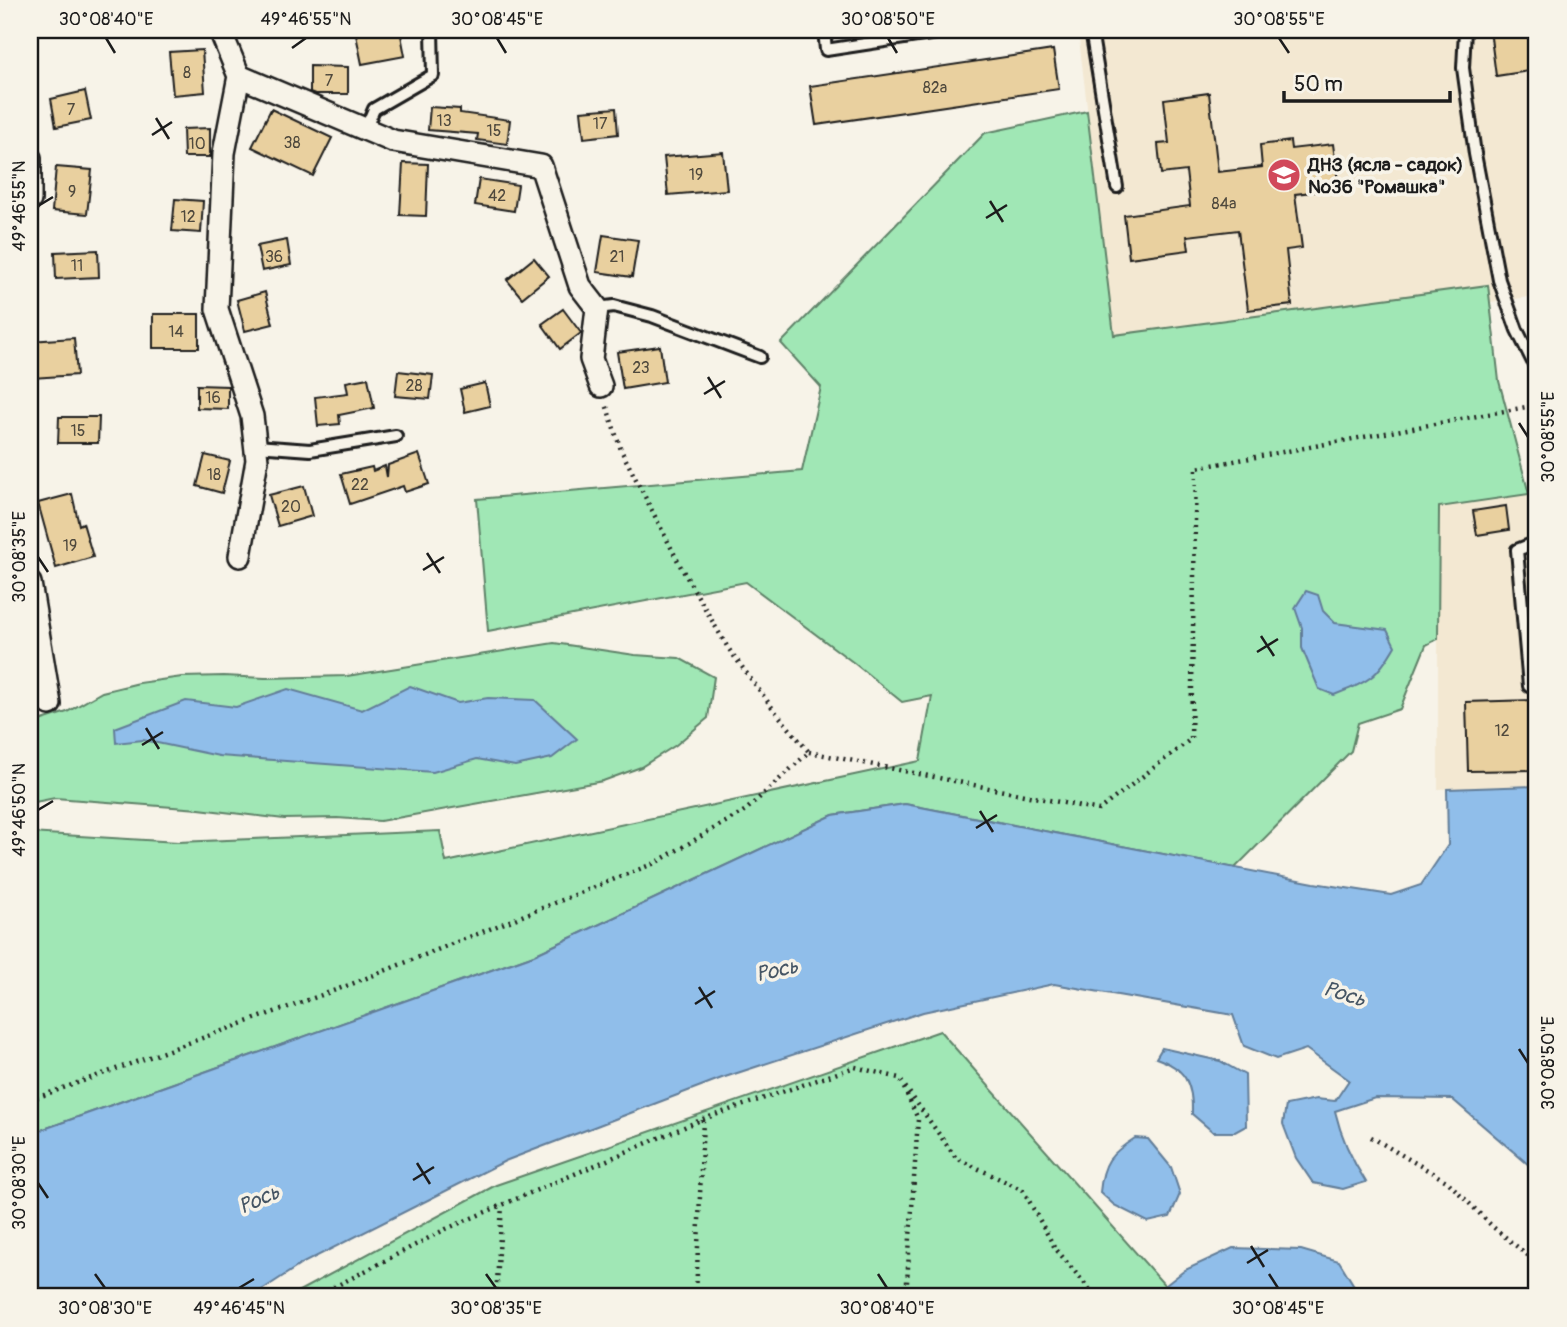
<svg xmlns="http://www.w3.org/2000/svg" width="1567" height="1327" viewBox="0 0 1567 1327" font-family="Pangolin,sans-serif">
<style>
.built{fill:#f3e8d2}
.green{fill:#a0e7b5;stroke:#5e8268;stroke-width:2}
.water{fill:#90beea;stroke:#627d98;stroke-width:2}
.building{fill:#e9d09f;stroke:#1c1c1c;stroke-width:2}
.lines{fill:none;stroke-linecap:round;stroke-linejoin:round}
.lane-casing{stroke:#1c1c1c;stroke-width:16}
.street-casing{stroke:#1c1c1c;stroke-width:26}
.path{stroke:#1c1c1c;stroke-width:4.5;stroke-dasharray:2 5;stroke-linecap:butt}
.lane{stroke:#f7f3e8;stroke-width:10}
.street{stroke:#f7f3e8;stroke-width:21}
.ticks{fill:none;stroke:#1c1c1c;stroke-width:2.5}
.labels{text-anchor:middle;stroke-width:7;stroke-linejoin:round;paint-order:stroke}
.number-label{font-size:16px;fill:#4f493d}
.poi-label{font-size:19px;font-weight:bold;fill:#1c1c1c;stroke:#f7f3e8;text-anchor:start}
.water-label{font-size:21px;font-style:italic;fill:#455564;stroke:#f7f3e8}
.neatline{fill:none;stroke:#1c1c1c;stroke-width:2.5}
.ticks-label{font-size:18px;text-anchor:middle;fill:#1c1c1c}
</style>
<rect width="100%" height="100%" fill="#f7f3e8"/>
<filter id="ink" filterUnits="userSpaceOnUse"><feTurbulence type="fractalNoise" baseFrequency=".0143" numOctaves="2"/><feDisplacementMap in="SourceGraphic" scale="14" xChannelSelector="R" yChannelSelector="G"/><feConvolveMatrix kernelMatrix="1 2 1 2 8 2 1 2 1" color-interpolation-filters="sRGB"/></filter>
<g filter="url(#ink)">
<!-- built -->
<g class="built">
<polygon points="1078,30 1537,30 1537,296 1490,302 1487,285 1114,335"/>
<polygon points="1529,494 1537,514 1537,786 1438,789 1438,507"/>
</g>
<!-- green -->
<g class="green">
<polygon points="1087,111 1114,335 1488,285 1499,381 1529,494 1439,507 1438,639 1426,645 1400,709 1358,723 1351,751 1235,868 905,804 833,815 534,955 30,1134 30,833 178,842 440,831 446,862 920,761 932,696 902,702 854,663 746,582 488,631 477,499 802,471 821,387 781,343 985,133"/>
<polygon points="554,643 635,655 679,658 714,677 708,718 676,745 641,767 603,781 380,821 337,818 284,819 199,809 55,798 30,803 30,724 67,712 102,692 139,683 182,677 224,676 265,678 347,676"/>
<polygon points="940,1031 1175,1297 288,1297 496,1185"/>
</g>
<!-- water -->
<g class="water">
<path d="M1306,591l12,4 5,16 12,12 52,7 8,16c-19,33 -26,35 -61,49l-15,-6 -17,-41v-20l-7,-20z"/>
<polygon points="410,686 458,703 488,698 535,700 577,739 552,758 515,766 477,759 433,772 219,756 143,740 116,743 115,728 186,701 236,707 288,689 362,710"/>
<path d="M1537,786c0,29 3,60 0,89 -2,24 -10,36 0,60v237l-85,-73 -77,-1 -40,13c6,26 16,48 31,71l-23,7 -30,-6 -17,-25 -13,-34 3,-19 30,-6 19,2 14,-21 -43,-31 -30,10 -32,-13 -11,-31 -179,-31 -131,28 -201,66 -217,83 -202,102 -52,34h-221v-163l504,-179 299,-140 72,-11 409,79 77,12 30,-10 27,-40 -1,-56z"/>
<path d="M1162,1048l58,13 25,14 1,51 -11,6h-22l-21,-18c1,-31 -7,-46 -36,-56z"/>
<path d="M1135,1138l13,1 23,28 9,27 -10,23 -22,5 -34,-17 -14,-13c3,-30 10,-38 35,-54z"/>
<polygon points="1233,1248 1301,1250 1339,1261 1361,1297 1159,1297 1157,1292 1185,1270"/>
</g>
<!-- building -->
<g class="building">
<polygon points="355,30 400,30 405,56 362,64"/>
<polygon points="1490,30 1530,30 1535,70 1496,76"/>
<polygon points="202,50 205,92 173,95 169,52"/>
<polygon points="1053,50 1059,89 816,125 810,86"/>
<polygon points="310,66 348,67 348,94 315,94 310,92"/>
<polygon points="85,91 91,120 56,127 51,99"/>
<polygon points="1209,93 1218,172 1262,167 1260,145 1290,141 1291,149 1333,144 1339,189 1295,194 1302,248 1286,250 1292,305 1248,310 1238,230 1187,236 1189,250 1129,258 1124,215 1190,206 1186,171 1161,174 1158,144 1169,143 1164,99"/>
<polygon points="430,107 460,109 460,113 510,120 507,144 477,140 478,134 428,130"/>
<polygon points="616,108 618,134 584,138 581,111"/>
<polygon points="271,109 332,138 313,176 252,147"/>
<polygon points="210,128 210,157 184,157 183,129"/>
<polygon points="723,152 727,190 668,195 664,157"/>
<polygon points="403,163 428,164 426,216 400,215"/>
<polygon points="56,167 92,170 87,214 52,211"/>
<polygon points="479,179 518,185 514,211 475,205"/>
<polygon points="175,199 203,201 201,233 172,231"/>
<polygon points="603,235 638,240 632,277 597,272"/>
<polygon points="287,240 291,265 262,271 257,246"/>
<polygon points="98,250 99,277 56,279 55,252"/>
<polygon points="534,258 549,276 522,298 507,280"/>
<polygon points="265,292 273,324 245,331 237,300"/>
<polygon points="563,309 581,333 560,349 542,324"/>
<rect x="153" y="314" width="46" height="34"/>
<polygon points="74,338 77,375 32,378 30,341"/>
<polygon points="660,346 665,382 623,389 617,352"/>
<polygon points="398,371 433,375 430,399 395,396"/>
<polygon points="368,378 374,408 339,415 340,424 318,426 315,397 348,393 346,382"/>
<polygon points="485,383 490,406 465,412 460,389"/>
<polygon points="197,385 228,386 228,409 197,408"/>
<polygon points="59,417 99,417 98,443 58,443"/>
<polygon points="419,454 429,484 405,492 403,486 350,504 341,474 372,467 373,471 385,466 387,477 388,465"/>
<polygon points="205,455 230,461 222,493 197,486"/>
<polygon points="304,486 312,516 278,526 269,495"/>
<polygon points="72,494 79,525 83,523 93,557 56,568 38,503"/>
<polygon points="1506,506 1509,530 1477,535 1473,511"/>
<polygon points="1537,700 1537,759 1535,759 1535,770 1468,771 1466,702"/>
</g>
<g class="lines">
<defs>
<g id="lane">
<polyline points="824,30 826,50 956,30"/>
<polyline points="1091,30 1117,187"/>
<polyline points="1465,30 1463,68 1475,154 1499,280 1517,330 1537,370"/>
<polyline points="365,130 374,109 433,75 432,30"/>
<polyline points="597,308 614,306 652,316 760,357"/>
<polyline points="256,446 310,450 396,436"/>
<polyline points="1529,686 1517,550 1537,542"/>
</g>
<g id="street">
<polyline points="220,30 239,76 224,153 217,309 252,416 257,460 240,556"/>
<polyline points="239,76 393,141 541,166 580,286 597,308 591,359 601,386"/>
<polyline points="30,158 30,200"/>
<polyline points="30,583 50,704"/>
</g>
</defs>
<!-- lane casing -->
<use href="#lane" class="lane-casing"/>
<!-- street casing -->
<use href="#street" class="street-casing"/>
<!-- path -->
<g class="path">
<polyline points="809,752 1099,810 1191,739 1196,468 1537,405"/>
<polyline points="904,1088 918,1119 906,1297"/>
<polyline points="30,1100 344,987 655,863 746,810 809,752 774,710 728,648 682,569 621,450 606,404"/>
<polyline points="1371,1137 1448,1182 1493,1227 1531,1258 1537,1269"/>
<polyline points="315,1297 446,1229 703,1119 855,1067 899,1078 956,1158 1023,1190 1055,1248 1096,1297"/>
<polyline points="496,1297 502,1206"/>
<polyline points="696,1297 703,1119"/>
</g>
<!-- lane -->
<use href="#lane" class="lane"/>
<!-- street -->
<use href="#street" class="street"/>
</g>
</g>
<!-- ticks -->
<path class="ticks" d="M106,38l9,15M497,38l9,15M888,38l9,15M1279,38l10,15M292,48l14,-10M156,118l13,21M152,135l20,-13M990,201l13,21M38,206l15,-9M986,218l21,-13M708,377l13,21M704,394l21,-13M1519,423l9,14M427,553l13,20M38,557l10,15M423,570l21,-13M1261,636l13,20M1257,652l21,-13M146,728l13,21M142,745l21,-13M38,810l15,-9M980,811l13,21M976,828l21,-13M699,987l13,21M695,1004l20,-13M1519,1049l9,14M417,1163l13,21M413,1180l21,-13M38,1183l10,15M1251,1246l13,21M1247,1263l21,-13M95,1274l10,14M486,1274l10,14M878,1274l9,14M1269,1274l9,14M239,1288l15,-9"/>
<!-- icons -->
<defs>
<symbol id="school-disc" viewBox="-11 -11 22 22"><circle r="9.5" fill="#d1495b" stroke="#f7f3e8"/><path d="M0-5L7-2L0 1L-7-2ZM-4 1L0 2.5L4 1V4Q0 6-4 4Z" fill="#fff"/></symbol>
</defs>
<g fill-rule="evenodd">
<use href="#school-disc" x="1265" y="156" width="38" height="38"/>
</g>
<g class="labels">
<!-- number labels -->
<g class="number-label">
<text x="187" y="78">8</text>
<text x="329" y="86">7</text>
<text x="935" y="93">82а</text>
<text x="71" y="115">7</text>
<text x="444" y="126">13</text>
<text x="600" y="129">17</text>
<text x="494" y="136">15</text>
<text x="292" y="148">38</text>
<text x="197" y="149">10</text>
<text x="696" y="180">19</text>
<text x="72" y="197">9</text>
<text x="497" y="201">42</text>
<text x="1224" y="209">84а</text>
<text x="188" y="222">12</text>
<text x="274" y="262">36</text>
<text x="617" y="262">21</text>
<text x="77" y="271">11</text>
<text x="176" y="337">14</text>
<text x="641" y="373">23</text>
<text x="414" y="391">28</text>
<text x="213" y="403">16</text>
<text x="78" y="436">15</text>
<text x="214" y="480">18</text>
<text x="360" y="490">22</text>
<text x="291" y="512">20</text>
<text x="70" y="551">19</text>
<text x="1502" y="736">12</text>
</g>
<!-- poi labels -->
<g class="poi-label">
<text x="1308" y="171">ДНЗ (ясла - садок)<tspan x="1308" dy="22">№36 "Ромашка"</tspan></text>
</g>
<!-- water labels -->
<g class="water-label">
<text transform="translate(777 970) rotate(-13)" y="7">Рось</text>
<text transform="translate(1345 994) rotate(17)" y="7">Рось</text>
<text transform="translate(259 1199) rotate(-24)" y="7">Рось</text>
</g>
</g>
<!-- margin -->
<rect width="1567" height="1327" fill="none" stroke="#f7f3e8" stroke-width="77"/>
<!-- scale -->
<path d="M1284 91v10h166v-10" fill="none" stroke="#1c1c1c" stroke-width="3.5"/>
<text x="1294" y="91" font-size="21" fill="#1c1c1c" stroke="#f7f3e8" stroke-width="5" paint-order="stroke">50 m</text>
<rect x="38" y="38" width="1490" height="1250" class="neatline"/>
<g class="ticks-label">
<text x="106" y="25">30°08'40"E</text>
<text x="306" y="25">49°46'55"N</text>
<text x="497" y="25">30°08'45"E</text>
<text x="888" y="25">30°08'50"E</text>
<text x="1279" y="25">30°08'55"E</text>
<text transform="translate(19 206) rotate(-90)" y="6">49°46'55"N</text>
<text transform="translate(1548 437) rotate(-90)" y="6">30°08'55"E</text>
<text transform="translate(19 557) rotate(-90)" y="6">30°08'35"E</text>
<text transform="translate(19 810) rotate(-90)" y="6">49°46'50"N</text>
<text transform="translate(1548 1063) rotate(-90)" y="6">30°08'50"E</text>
<text transform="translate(19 1183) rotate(-90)" y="6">30°08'30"E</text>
<text x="105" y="1314">30°08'30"E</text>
<text x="239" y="1314">49°46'45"N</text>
<text x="496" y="1314">30°08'35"E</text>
<text x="887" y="1314">30°08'40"E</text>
<text x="1278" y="1314">30°08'45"E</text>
</g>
</svg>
